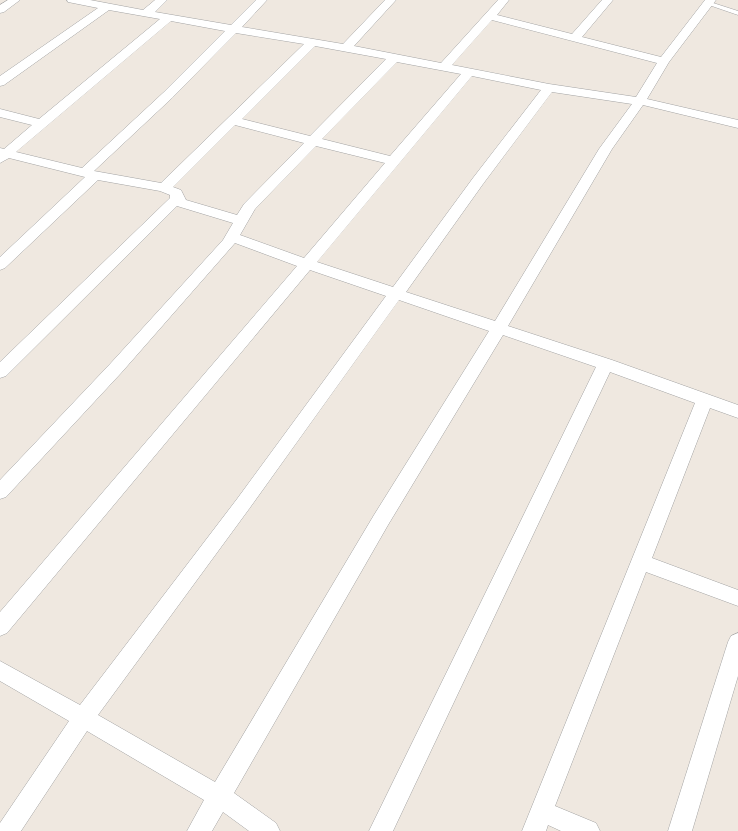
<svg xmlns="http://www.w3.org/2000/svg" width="738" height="831" viewBox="0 0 738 831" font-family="'Noto Sans',sans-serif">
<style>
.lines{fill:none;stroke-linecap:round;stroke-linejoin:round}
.lane-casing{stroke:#a3a3a3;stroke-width:1}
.street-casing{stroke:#a3a3a3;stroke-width:1}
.lane{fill:#fff;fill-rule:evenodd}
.street{fill:#fff;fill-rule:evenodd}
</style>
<rect width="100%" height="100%" fill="#efe8e0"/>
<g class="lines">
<defs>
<polygon id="lane" points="706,2 710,2 738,11 738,15 706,4"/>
<g id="street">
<polygon points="8,0 20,0 4,12 0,13 0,5"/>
<path d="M67,0h23l53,10 12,-10h12l-12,12 76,13 25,-25h11l-25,27 101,17 42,-44h11l-42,46 87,17 57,-63h11l-12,15 75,19 30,-34h11l-31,37 79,20 44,-57h11l-47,62 -22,37 91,21v8l-95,-23 -31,44 -104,177 104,34 126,45v13l-28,-10 -58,150 86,32v16l-92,-34 -91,234 41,17 4,8h-39l-13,-6 -2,6h-24l173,-428 -85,-31 -217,459h-24l227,-464 -93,-32 -115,190 -154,268 42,30 4,8h-31l-26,-19 -11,19h-25l17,-31 -117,-69 -66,100h-21v-8l69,-102 -69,-40v-20l80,44 157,-206 149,-203 -76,-26 -303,363 -7,3v-24l297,-346 -62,-23 -113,129 -116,125 -6,2v-19l110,-116 113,-124 10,-17 -56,-17 -171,170 -6,2v-16l170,-164v-3l-10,-4 -62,-11 -93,88 -5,2v-13l85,-80 -76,-19 -9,5v-15l4,1 28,-24 -32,-8v-8l39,10 121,-100 -51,-9 -105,75 -4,1v-10l98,-68 -30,-6zM492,20l165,43 -21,34 -87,-13 -97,-19zM171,21l54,10 -61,61 -82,76 -66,-16zM236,33l68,11 -143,139 -67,-12 78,-73zM315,46l71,13 -76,77 -68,-17zM397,62l64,12 -71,82 -68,-17zM472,76l69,14 -68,88 -80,109 -76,-25zM552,92l80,12 -33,45 -104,172 -89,-29 77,-108zM235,125l69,18 -60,61 -7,11 -51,-15 -5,-10 -8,-3zM316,146l69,17 -81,95 -64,-23 15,-26zM399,300l90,31 -115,184 -159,267 -117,-67 151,-206z"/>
<polygon points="738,633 738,676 692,831 668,831 728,642 731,636"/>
</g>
</defs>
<!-- lane casing -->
<use href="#lane" class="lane-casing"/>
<!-- street casing -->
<use href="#street" class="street-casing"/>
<!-- lane -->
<use href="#lane" class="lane"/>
<!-- street -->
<use href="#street" class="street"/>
</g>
</svg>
